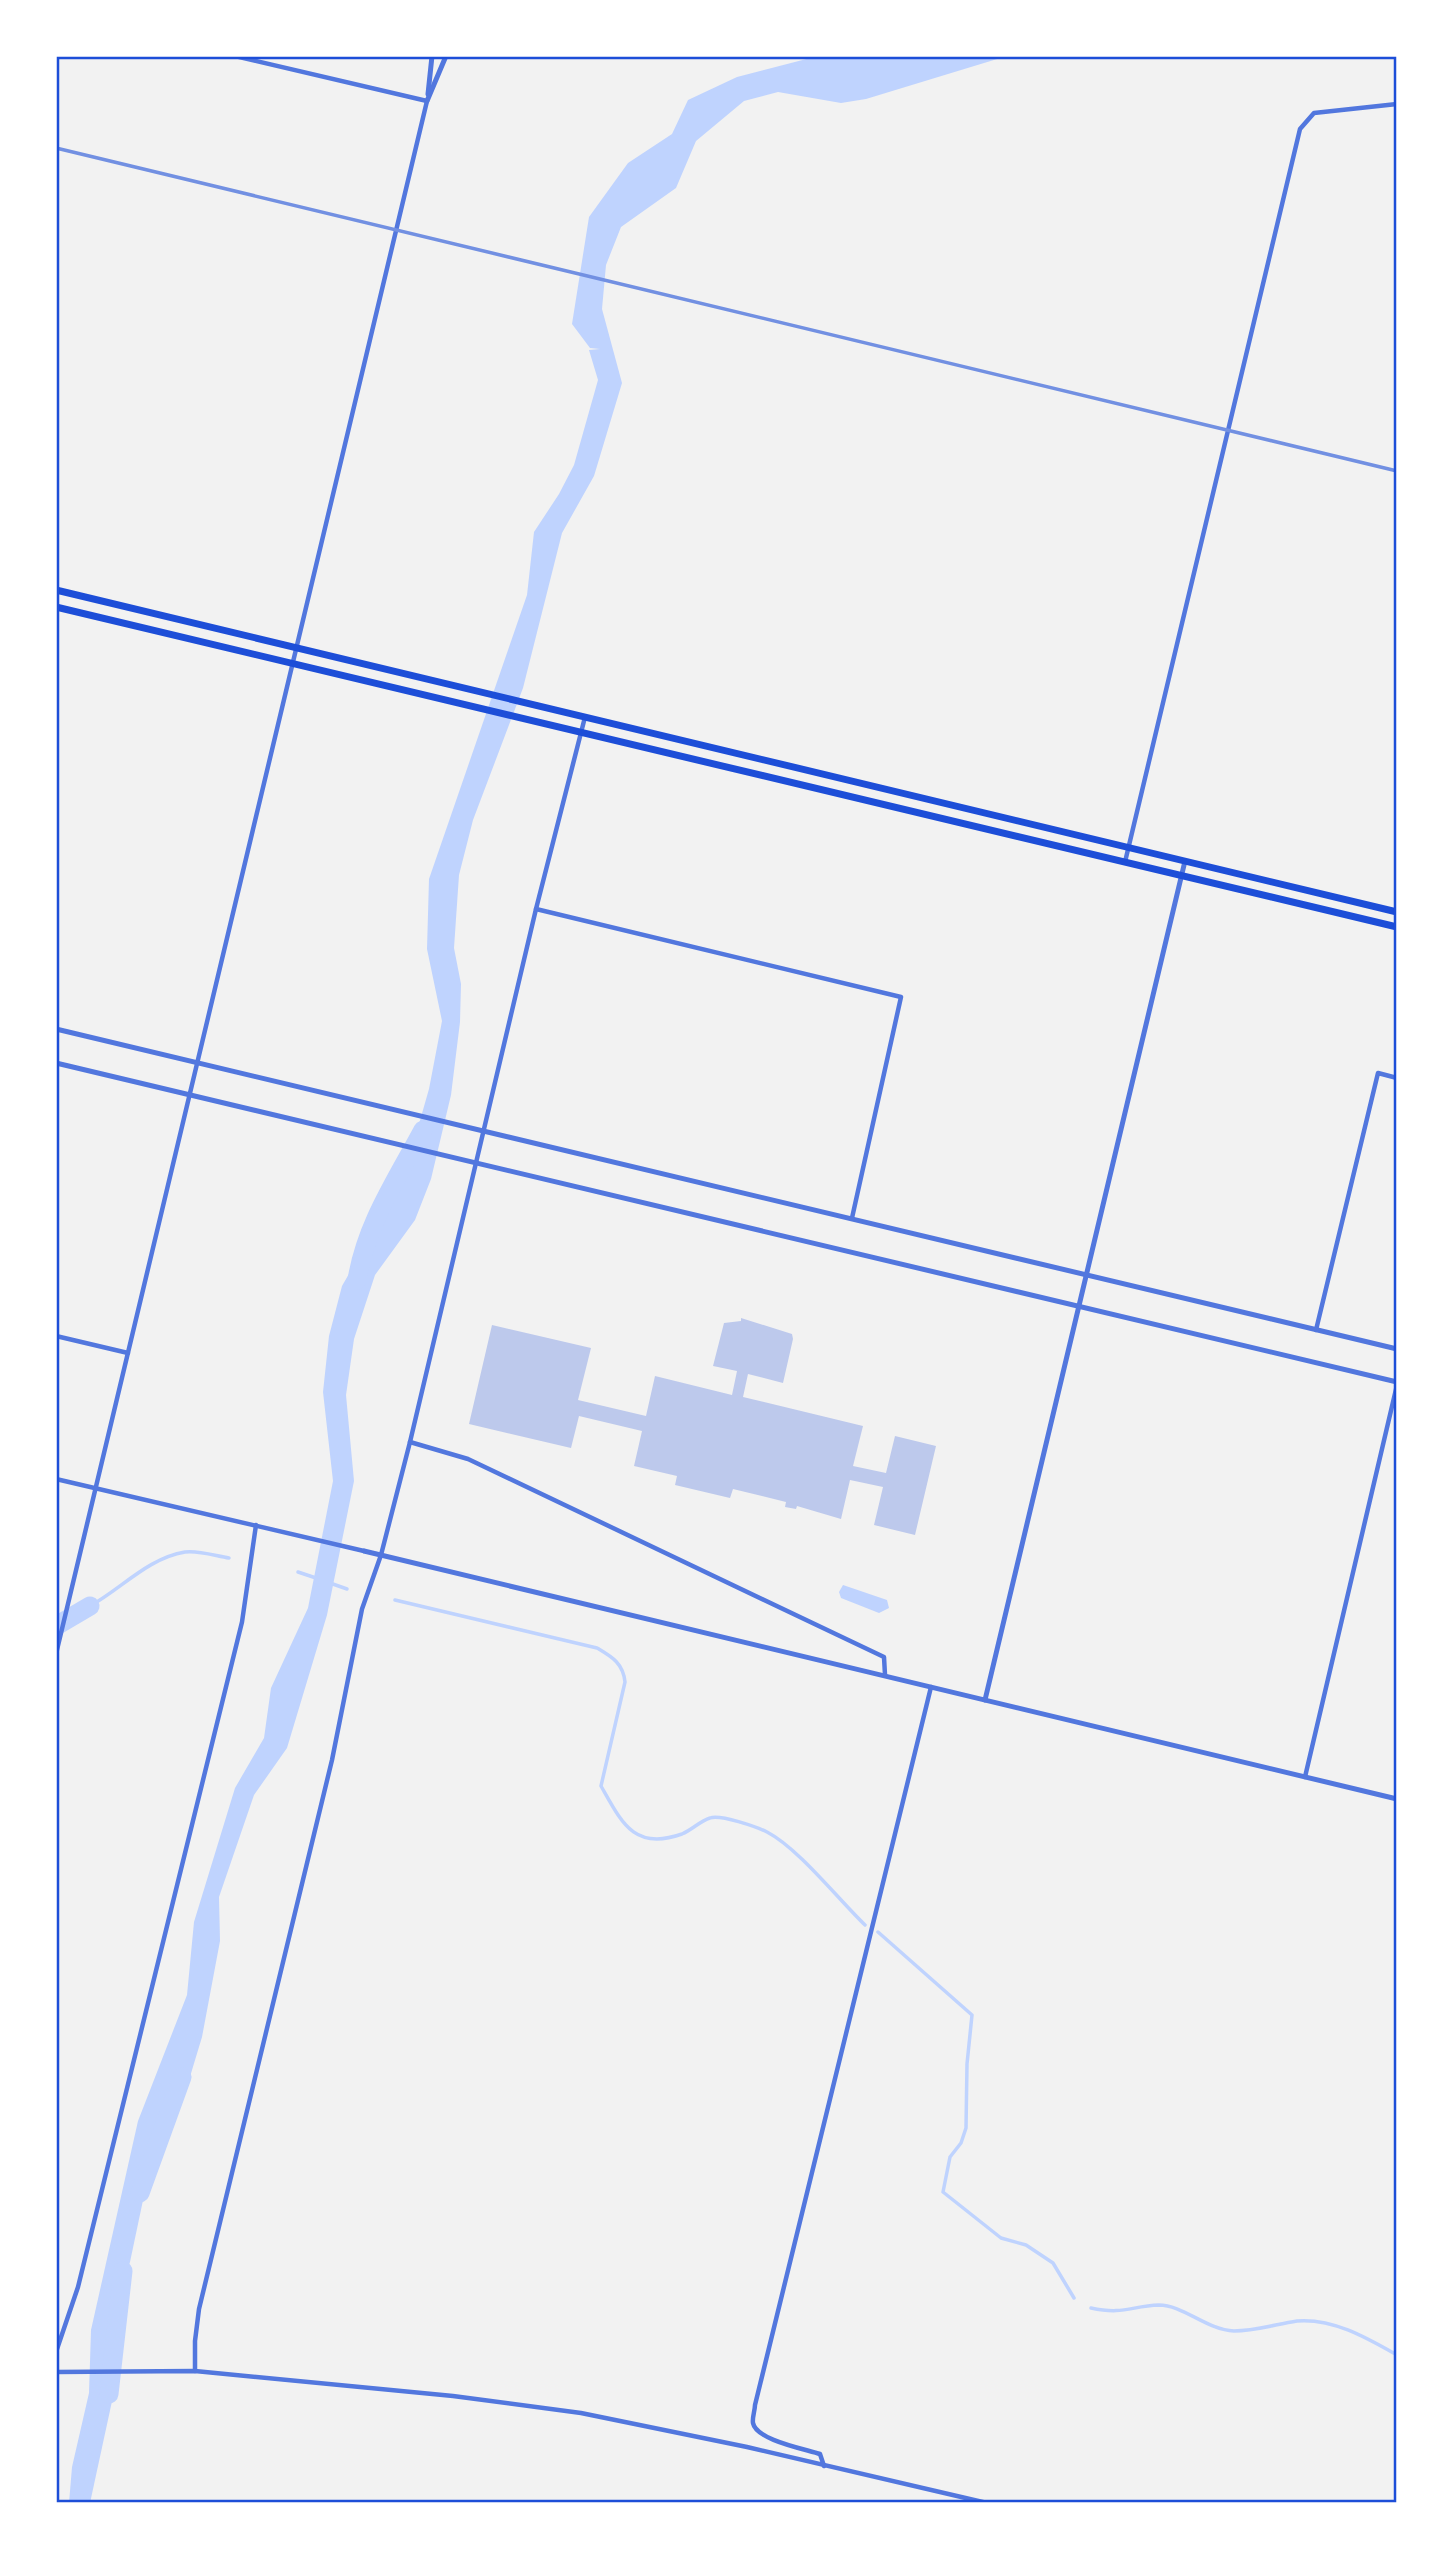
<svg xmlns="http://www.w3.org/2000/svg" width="1453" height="2559" viewBox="0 0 1453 2559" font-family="'Public Sans',sans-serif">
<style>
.water{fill:#bfd3fe}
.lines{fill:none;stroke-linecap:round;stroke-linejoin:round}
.stream{stroke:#bfd3fe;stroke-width:3.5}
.river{stroke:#bfd3fe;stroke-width:19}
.building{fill:#bdc9ec}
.minor{stroke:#5277de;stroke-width:4.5}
.tertiary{stroke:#5277de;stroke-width:5}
.trunk{stroke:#1d4ed8;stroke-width:7}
.rail{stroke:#7290e2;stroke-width:3.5}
.neatline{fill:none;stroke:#1d4ed8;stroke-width:2.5}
</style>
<rect width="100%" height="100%" fill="#f2f2f2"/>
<!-- water -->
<g class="water">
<polygon points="818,56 1007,56 866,99 841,103 778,92 744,101 696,141 676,188 621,227 606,265 602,309 622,383 594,476 562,533 523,688 473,820 459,875 454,948 461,984 460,1022 451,1095 431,1179 415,1220 375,1275 354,1339 346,1395 354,1481 327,1615 287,1748 254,1795 219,1897 220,1941 202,2037 189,2080 158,2129 130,2262 112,2325 114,2392 90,2503 69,2503 72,2467 89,2393 91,2330 138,2121 187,1995 194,1922 235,1788 264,1738 271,1688 308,1608 333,1481 323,1392 329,1336 342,1286 403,1180 429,1089 442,1021 427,949 429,879 527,595 534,532 559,494 574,465 598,380 589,350 600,349 590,348 572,324 589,217 628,163 672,134 688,100 737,77"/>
<polygon points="843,1585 887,1600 889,1608 879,1613 841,1598 839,1592"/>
</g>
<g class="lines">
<!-- stream -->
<g class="stream">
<polyline points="298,1572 316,1578"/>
<polyline points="330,1583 347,1589"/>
<path d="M395,1600l202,48c15,9 26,15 28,34l-24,104c21,37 33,65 81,48 10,-4 18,-13 28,-16 10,-4 47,9 57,14 31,16 71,67 98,93"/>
<path d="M90,1606c31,-17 58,-48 95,-54 13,-2 31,4 44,6"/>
<polyline points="878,1932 972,2015 967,2064 966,2128 961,2143 950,2157 943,2192 1001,2238 1026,2245 1053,2263 1074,2298"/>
<path d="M1091,2308c33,7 40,-2 68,-3 24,0 48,25 75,26 21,0 43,-7 63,-10 36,-3 70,17 100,34"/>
</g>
<!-- river -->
<g class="river">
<path d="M357,1280c9,-56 40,-101 66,-150"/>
<polyline points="56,1626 90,1606"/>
<polyline points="140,2193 182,2077"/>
<polyline points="109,2394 123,2271"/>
</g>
</g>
<!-- building -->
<polygon class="building" points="741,1318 792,1334 793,1339 783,1383 748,1374 743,1397 863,1426 853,1466 886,1473 895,1436 936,1446 915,1535 874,1525 883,1487 850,1480 841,1519 797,1506 796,1509 785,1507 786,1502 733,1489 730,1498 675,1485 677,1476 634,1466 642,1431 579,1416 571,1448 469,1424 492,1325 591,1348 578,1400 646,1416 655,1376 732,1395 737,1371 713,1366 724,1323 741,1321"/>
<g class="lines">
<!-- minor -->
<g class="minor">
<polyline points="1125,862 1300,129 1314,113 1397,104"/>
<polyline points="536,909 901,997 852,1218"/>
<polyline points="1316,1330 1378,1073 1397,1078"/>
<polyline points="56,1336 128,1353"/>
<polyline points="410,1442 468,1459 884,1657 885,1675"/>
<polyline points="56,1479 364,1551"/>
<polyline points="56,1654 427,101 235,56"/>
<polyline points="1305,1777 1397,1385"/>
<polyline points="56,2352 78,2287 242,1622 256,1525"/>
<polyline points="195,2371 195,2341 199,2309 332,1760 362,1609 381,1555 410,1442 536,909 585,717"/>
<polyline points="56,2372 195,2371 453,2396 581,2413 747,2447 987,2503"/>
<path d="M824,2466l-4,-12c-15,-5 -64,-14 -67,-31 -1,-5 2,-13 2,-18l176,-718"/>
</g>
<!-- tertiary -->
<g class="tertiary">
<polyline points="428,94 432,56"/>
<polyline points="427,101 446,56"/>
<polyline points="56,1029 1397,1349"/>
<polyline points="56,1063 1397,1382"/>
<polyline points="364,1551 1397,1799"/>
<polyline points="985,1700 1185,861"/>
</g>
<!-- trunk -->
<g class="trunk">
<polyline points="56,590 1397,912"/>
<polyline points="56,607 1397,927"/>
</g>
<!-- rail -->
<polyline class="rail" points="56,148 1397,471"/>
</g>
<!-- border -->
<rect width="1453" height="2559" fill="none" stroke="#ffffff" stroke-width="116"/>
<rect x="58" y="58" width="1337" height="2443" class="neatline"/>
</svg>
